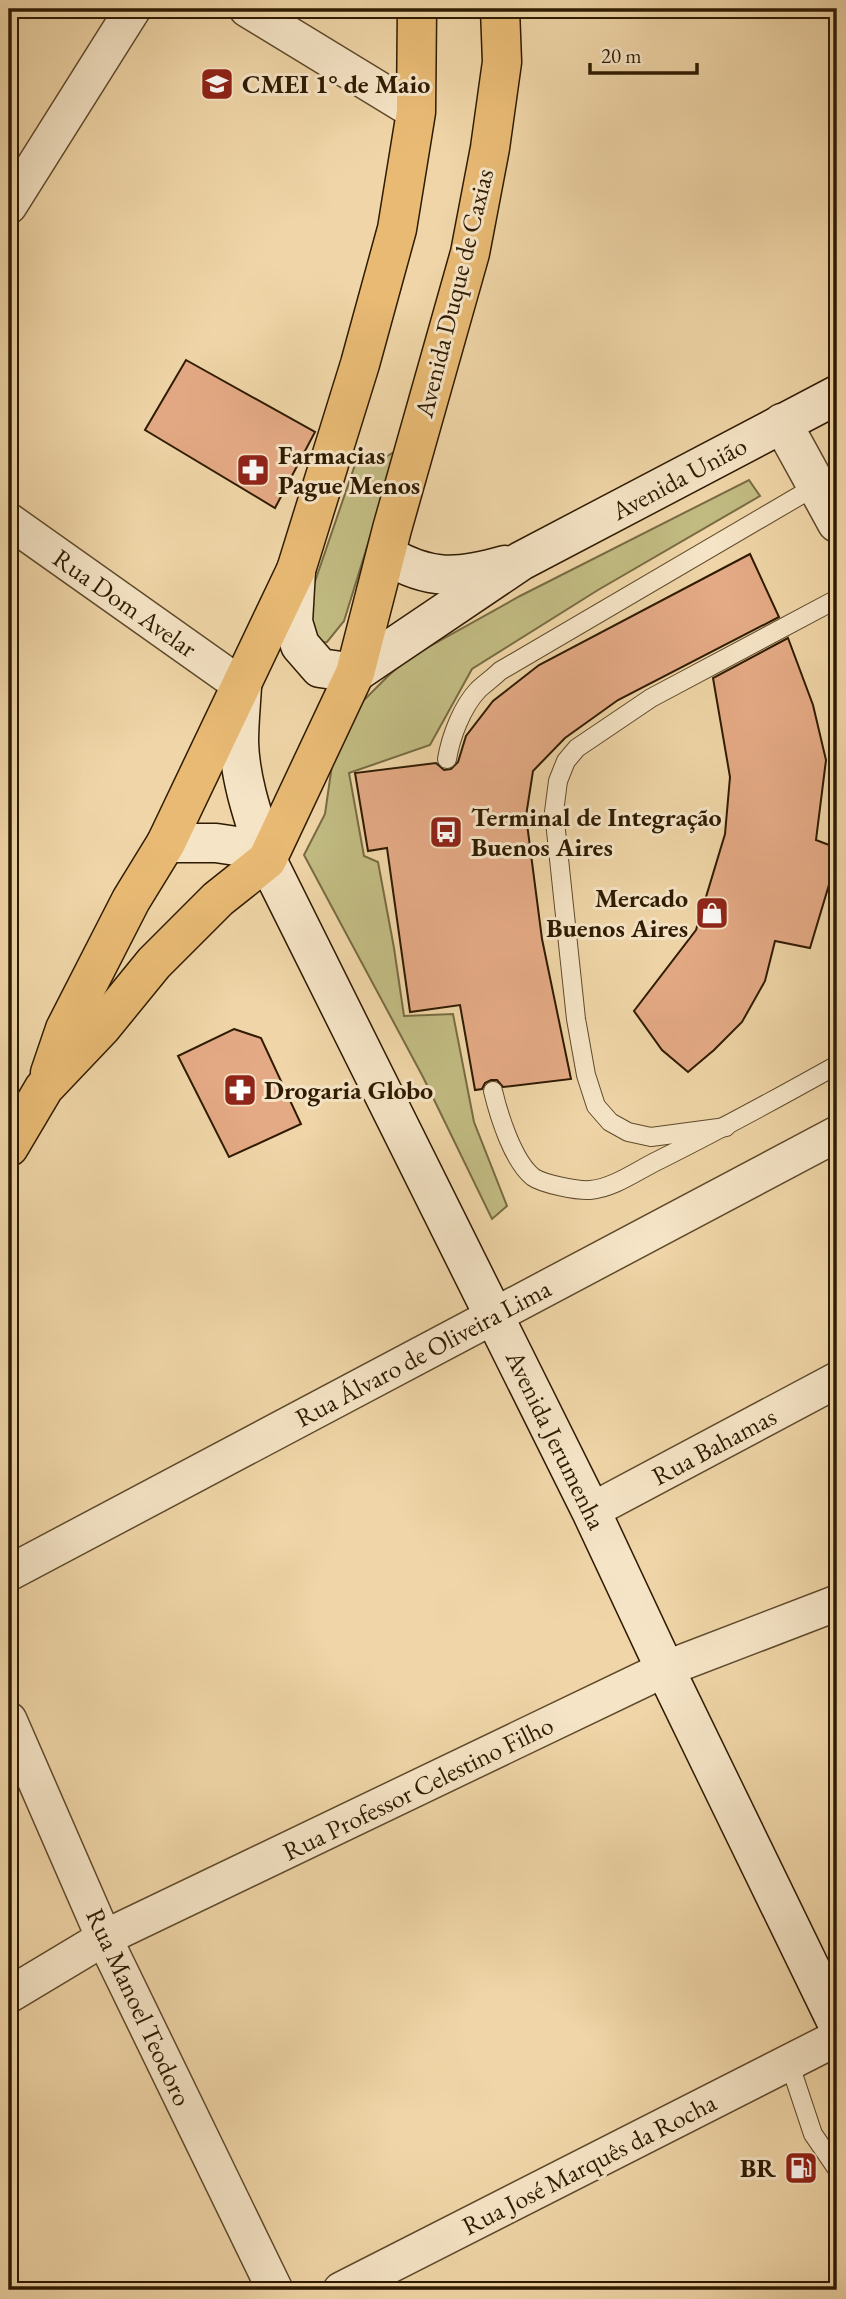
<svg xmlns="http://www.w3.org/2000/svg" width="846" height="2299" viewBox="0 0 846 2299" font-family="'EB Garamond',serif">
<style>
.green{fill:#c1bb82;stroke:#786b42;stroke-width:2}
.building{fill:#e4aa85;stroke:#2f1b02;stroke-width:2}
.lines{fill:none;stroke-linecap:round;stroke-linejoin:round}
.service-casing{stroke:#5f4a2b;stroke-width:20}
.minor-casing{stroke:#5f4a2b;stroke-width:38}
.tertiary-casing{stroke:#5f4a2b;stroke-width:41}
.secondary-casing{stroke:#2f1b02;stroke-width:41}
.primary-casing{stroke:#2f1b02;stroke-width:41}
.service{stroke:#f5e4c6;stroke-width:18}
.minor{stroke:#f5e4c6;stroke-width:35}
.tertiary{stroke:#f5e4c6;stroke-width:38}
.secondary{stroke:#f5e4c6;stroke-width:38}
.primary{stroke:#e8ba74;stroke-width:38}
.labels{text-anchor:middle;stroke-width:6;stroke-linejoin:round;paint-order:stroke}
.poi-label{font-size:26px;font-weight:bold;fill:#2f1b02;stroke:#f5e4c6;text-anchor:start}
.street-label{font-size:26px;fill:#2f1b02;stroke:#f5e4c6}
</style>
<rect width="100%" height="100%" fill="#efd5a7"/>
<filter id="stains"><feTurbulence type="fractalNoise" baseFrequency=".00286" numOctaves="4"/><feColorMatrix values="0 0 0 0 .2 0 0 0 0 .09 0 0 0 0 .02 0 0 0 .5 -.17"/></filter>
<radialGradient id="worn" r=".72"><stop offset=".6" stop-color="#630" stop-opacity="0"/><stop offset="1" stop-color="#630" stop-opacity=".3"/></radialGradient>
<!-- green -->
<g class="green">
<polygon points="397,450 344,621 327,642 310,644 298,631 358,456 378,462"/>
<polygon points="749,480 760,496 598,590 472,669 430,745 349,773 364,856 378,862 394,948 404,1016 453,1014 474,1122 507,1206 492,1219 423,1077 304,855 325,814 333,758 360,704 388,676 407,659 520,596"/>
</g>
<!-- building -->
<g class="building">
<polygon points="186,360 315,432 275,508 145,430"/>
<polygon points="750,554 779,617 618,700 565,738 533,771 526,816 542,939 571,1079 503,1087 497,1080 491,1080 485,1083 482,1089 475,1090 460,1005 410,1012 387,848 368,851 355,773 436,763 444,770 451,769 458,762 466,736 493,701 539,665"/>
<polygon points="788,638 813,705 826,760 816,840 837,848 837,858 810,948 775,941 765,981 742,1022 714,1050 688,1072 662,1050 634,1011 696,930 725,834 730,777 713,678"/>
<polygon points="234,1029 261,1038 301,1124 229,1157 178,1056"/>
</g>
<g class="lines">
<defs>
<g id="service">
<path d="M447,759c4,-23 15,-52 31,-69 6,-6 15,-12 22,-19l316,-185"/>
<path d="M493,1091c6,25 20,70 40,86 10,7 45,14 57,13 24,-2 48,-20 69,-30 60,-30 119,-62 178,-95"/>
<polyline points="726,1127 651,1137 628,1132 610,1122 596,1106 586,1075 576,1019 554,812 558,781 566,761 577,748 651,698 837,599"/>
<polyline points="789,2062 813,2134 837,2169"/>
</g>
<g id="minor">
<polyline points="247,9 416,112"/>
<polyline points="9,206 133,9"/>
<polyline points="9,521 242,686"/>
<polyline points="591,1511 837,1380"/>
<polyline points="9,1573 837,1134"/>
<polyline points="9,1720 104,1938 275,2290"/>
<polyline points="9,1995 104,1938 665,1669 837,1603"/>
<polyline points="341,2290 837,2038"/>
</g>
<polyline id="tertiary" points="782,423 837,523"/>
<g id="secondary">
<path d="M387,555c42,26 72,23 118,10"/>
<polyline points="296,570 293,622 300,645 320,668 355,673 521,561 837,395"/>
<path d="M242,686c-1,19 -3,37 -3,56 1,40 16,80 28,118l324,651 74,158 172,354"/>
<polyline points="166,843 216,843 243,847 267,860"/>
</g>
<g id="primary">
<polyline points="50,1073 65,1029 131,900 166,843 296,570 360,364 397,229 416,112 417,9"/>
<polyline points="9,1147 44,1088 101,1028 154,963 218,899 267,860 355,673 392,529 470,253 490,148 502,62 500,9"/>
</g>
</defs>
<!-- service casing -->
<use href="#service" class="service-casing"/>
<!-- minor casing -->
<use href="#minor" class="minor-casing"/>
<!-- tertiary casing -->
<use href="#tertiary" class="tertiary-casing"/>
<!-- secondary casing -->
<use href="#secondary" class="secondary-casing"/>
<!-- primary casing -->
<use href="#primary" class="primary-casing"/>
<!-- service -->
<use href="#service" class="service"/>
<!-- minor -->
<use href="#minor" class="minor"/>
<!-- tertiary -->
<use href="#tertiary" class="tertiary"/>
<!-- secondary -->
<use href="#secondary" class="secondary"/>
<!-- primary -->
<use href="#primary" class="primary"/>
</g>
<!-- icons -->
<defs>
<symbol id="school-square" viewBox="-11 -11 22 22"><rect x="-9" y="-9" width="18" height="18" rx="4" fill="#8f2418" stroke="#f5e4c6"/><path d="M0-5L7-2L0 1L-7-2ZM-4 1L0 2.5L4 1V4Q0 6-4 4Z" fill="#fff"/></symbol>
<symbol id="pharmacy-square" viewBox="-11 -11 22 22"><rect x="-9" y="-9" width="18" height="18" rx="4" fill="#8f2418" stroke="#f5e4c6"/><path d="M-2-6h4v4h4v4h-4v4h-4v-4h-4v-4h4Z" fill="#fff"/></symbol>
<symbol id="bus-square" viewBox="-11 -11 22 22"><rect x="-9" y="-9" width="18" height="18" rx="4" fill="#8f2418" stroke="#f5e4c6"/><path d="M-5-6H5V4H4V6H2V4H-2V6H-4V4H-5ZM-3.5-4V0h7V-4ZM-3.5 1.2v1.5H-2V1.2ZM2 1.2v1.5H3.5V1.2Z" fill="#fff"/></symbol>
<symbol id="shop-square" viewBox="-11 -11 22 22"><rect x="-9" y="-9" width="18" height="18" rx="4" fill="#8f2418" stroke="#f5e4c6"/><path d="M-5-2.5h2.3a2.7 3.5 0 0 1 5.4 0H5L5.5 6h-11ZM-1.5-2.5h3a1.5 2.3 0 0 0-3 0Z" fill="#fff"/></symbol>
<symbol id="fuel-square" viewBox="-11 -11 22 22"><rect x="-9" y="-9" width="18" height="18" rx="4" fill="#8f2418" stroke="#f5e4c6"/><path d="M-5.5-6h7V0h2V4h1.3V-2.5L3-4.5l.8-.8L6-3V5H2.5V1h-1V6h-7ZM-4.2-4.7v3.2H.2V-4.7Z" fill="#fff"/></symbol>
</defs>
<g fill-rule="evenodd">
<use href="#school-square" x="198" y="65" width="38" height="38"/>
<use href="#pharmacy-square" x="234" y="451" width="38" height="38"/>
<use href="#bus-square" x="427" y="813" width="38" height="38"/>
<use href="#shop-square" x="693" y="894" width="38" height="38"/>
<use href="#pharmacy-square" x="221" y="1071" width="38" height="38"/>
<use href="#fuel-square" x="782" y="2149" width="38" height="38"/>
</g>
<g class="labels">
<!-- poi labels -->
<g class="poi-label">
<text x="242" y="93">CMEI 1° de Maio</text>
<text x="278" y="464">Farmacias<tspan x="278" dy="30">Pague Menos</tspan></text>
<text x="471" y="826">Terminal de Integração<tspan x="471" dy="30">Buenos Aires</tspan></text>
<text x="688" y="907" text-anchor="end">Mercado<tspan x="688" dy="30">Buenos Aires</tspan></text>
<text x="264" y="1099">Drogaria Globo</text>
<text x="776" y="2177" text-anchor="end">BR</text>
</g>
<!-- street labels -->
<g class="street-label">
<text transform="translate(454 293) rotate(-76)" y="9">Avenida Duque de Caxias</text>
<text transform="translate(679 478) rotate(-28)" y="9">Avenida União</text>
<text transform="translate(125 603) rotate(35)" y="9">Rua Dom Avelar</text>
<text transform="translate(423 1353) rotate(-28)" y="9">Rua Álvaro de Oliveira Lima</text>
<text transform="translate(556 1440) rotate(64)" y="9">Avenida Jerumenha</text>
<text transform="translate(714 1446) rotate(-28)" y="9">Rua Bahamas</text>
<text transform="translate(418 1788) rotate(-26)" y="9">Rua Professor Celestino Filho</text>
<text transform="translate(139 2007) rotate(65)" y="9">Rua Manoel Teodoro</text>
<text transform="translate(589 2164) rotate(-27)" y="9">Rua José Marquês da Rocha</text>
</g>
</g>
<!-- margin -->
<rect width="846" height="2299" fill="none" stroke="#efd5a7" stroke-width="35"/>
<rect x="10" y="10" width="825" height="2278" fill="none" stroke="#2f1b02" stroke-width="3.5"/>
<rect x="18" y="18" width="811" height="2264" fill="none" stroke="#2f1b02" stroke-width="2"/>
<!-- scale -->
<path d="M590 63v10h107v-10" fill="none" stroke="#2f1b02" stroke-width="3.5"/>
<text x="601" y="63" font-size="21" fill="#2f1b02" stroke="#f5e4c6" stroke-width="5" paint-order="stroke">20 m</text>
<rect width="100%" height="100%" filter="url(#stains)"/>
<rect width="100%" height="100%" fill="url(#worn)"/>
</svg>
